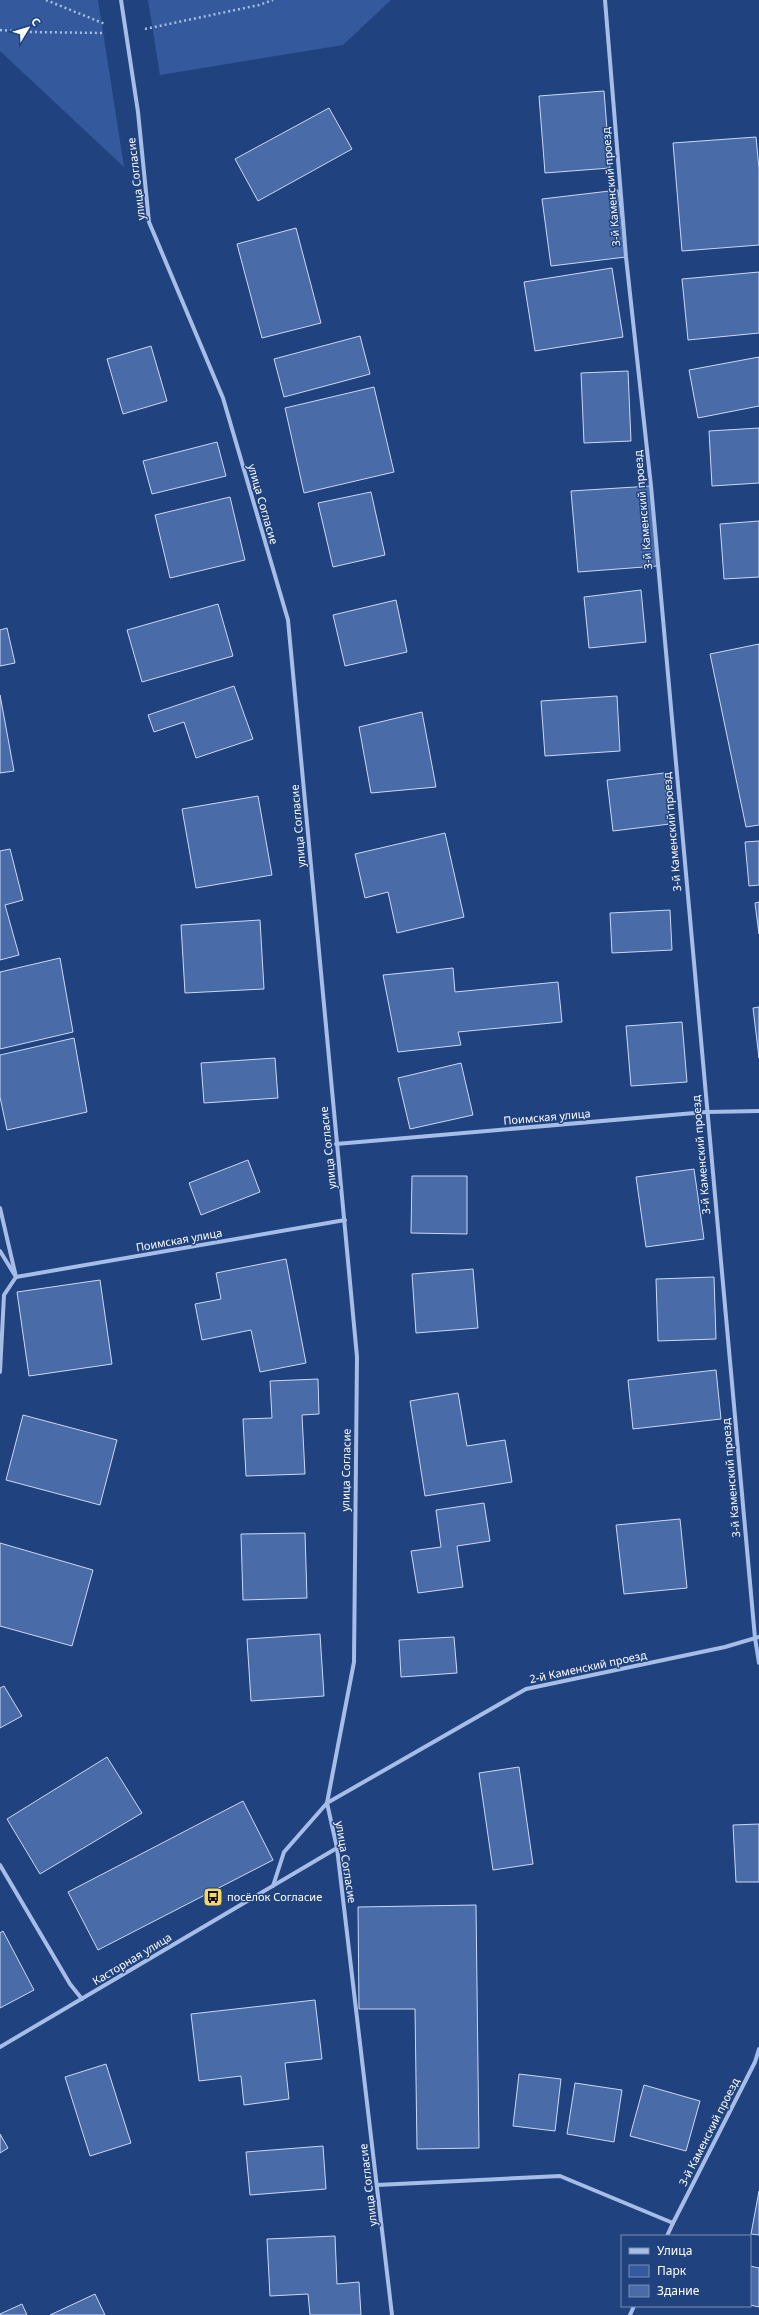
<svg xmlns="http://www.w3.org/2000/svg" width="759" height="2315" viewBox="0 0 759 2315" font-family="'Noto Sans',sans-serif">
<style>
.green{fill:#345a9d}
.building{fill:#496ba8;stroke:#c9d9f6}
.lines{fill:none;stroke-linecap:round;stroke-linejoin:round}
.path{stroke:#a5bde7;stroke-width:2.5;stroke-dasharray:2 3;stroke-linecap:butt}
.minor{stroke:#a5bde7;stroke-width:4}
.labels{text-anchor:middle;stroke-width:3;stroke-linejoin:round;paint-order:stroke}
.street-label{font-size:11px;fill:#fff;stroke:#20427f}
.poi-label{font-size:11px;fill:#fff;stroke:#20427f;text-anchor:start}
</style>
<rect width="100%" height="100%" fill="#20427f"/>
<!-- green -->
<g class="green">
<polygon points="0,0 98,0 124,167 0,51"/>
<polygon points="148,0 391,0 343,45 160,75"/>
</g>
<!-- building -->
<g class="building">
<polygon points="604,91 610,168 545,173 539,96"/>
<polygon points="329,108 352,149 258,201 235,159"/>
<polygon points="756,137 759,169 759,245 682,251 673,143"/>
<polygon points="618,190 626,257 551,266 542,199"/>
<polygon points="296,228 321,323 262,338 237,244"/>
<polygon points="612,268 623,337 535,351 524,282"/>
<polygon points="759,272 759,333 688,340 682,279"/>
<polygon points="360,336 370,374 284,397 274,359"/>
<polygon points="151,346 167,401 123,414 107,359"/>
<polygon points="759,357 759,406 698,418 689,370"/>
<polygon points="628,371 631,441 584,443 581,373"/>
<polygon points="374,387 394,472 304,493 285,408"/>
<polygon points="759,428 759,483 712,486 709,431"/>
<polygon points="217,442 226,476 152,494 143,461"/>
<polygon points="651,486 657,566 578,572 571,491"/>
<polygon points="371,492 385,555 333,567 318,503"/>
<polygon points="230,497 245,560 170,578 155,515"/>
<polygon points="759,521 759,577 724,579 720,524"/>
<polygon points="641,590 646,642 589,648 584,597"/>
<polygon points="396,600 407,652 345,666 333,615"/>
<polygon points="218,604 233,656 142,682 127,630"/>
<polygon points="7,628 15,663 0,666 0,630"/>
<polygon points="759,644 759,825 746,827 710,654"/>
<polygon points="234,686 253,739 196,758 184,722 154,732 148,715"/>
<polygon points="0,695 14,771 0,773"/>
<polygon points="617,696 620,751 545,756 541,701"/>
<polygon points="422,712 436,787 371,793 359,727"/>
<polygon points="664,773 670,824 613,831 607,780"/>
<polygon points="258,796 272,875 196,888 182,809"/>
<polygon points="445,833 464,917 397,933 388,892 365,898 355,854"/>
<polygon points="759,841 759,885 749,886 745,842"/>
<polygon points="10,849 23,900 5,905 19,955 0,960 0,851"/>
<polygon points="759,902 759,934 755,903"/>
<polygon points="670,910 672,950 612,953 610,913"/>
<polygon points="260,920 264,989 185,993 181,925"/>
<polygon points="60,958 73,1032 0,1049 0,972"/>
<polygon points="453,968 455,992 558,982 562,1022 458,1032 461,1045 398,1052 383,975"/>
<polygon points="759,1007 759,1058 753,1008"/>
<polygon points="682,1022 687,1082 631,1086 626,1026"/>
<polygon points="74,1038 87,1112 7,1130 0,1097 0,1055"/>
<polygon points="275,1058 278,1098 204,1103 201,1063"/>
<polygon points="461,1063 473,1115 410,1129 398,1078"/>
<polygon points="248,1160 260,1192 201,1215 189,1183"/>
<polygon points="694,1169 704,1239 646,1247 636,1177"/>
<polygon points="412,1176 467,1176 467,1234 411,1233"/>
<polygon points="286,1259 306,1363 260,1372 251,1330 202,1340 195,1304 221,1299 216,1273"/>
<polygon points="473,1269 478,1328 416,1333 412,1274"/>
<polygon points="714,1277 716,1339 658,1341 656,1279"/>
<polygon points="100,1280 112,1364 29,1376 17,1292"/>
<polygon points="716,1370 721,1419 633,1429 628,1380"/>
<polygon points="318,1379 319,1414 302,1415 305,1474 246,1476 243,1419 272,1418 270,1381"/>
<polygon points="458,1393 467,1446 505,1440 512,1482 425,1496 410,1401"/>
<polygon points="23,1415 117,1440 100,1505 6,1480"/>
<polygon points="484,1503 490,1541 457,1546 463,1587 418,1593 411,1551 441,1547 436,1510"/>
<polygon points="680,1519 687,1588 624,1594 616,1525"/>
<polygon points="305,1533 307,1598 243,1600 241,1534"/>
<polygon points="0,1543 93,1570 72,1646 0,1626"/>
<polygon points="320,1634 324,1696 251,1701 247,1639"/>
<polygon points="454,1637 457,1673 401,1677 399,1640"/>
<polygon points="4,1686 22,1716 0,1728 0,1688"/>
<polygon points="107,1757 142,1813 40,1874 7,1819"/>
<polygon points="519,1767 533,1864 493,1870 479,1773"/>
<polygon points="243,1801 273,1860 98,1950 68,1892"/>
<polygon points="759,1824 759,1882 736,1882 733,1825"/>
<polygon points="476,1905 479,2148 417,2149 415,2009 359,2009 358,1907"/>
<polygon points="3,1931 34,1990 0,2008 0,1933"/>
<polygon points="315,2000 322,2059 285,2063 289,2099 244,2105 241,2076 199,2081 191,2014"/>
<polygon points="106,2064 131,2143 90,2156 65,2077"/>
<polygon points="519,2074 561,2079 555,2131 513,2126"/>
<polygon points="575,2083 622,2090 614,2142 567,2134"/>
<polygon points="644,2085 700,2101 686,2151 630,2136"/>
<polygon points="0,2134 8,2148 0,2153"/>
<polygon points="323,2146 326,2189 250,2195 246,2152"/>
<polygon points="759,2191 759,2235 751,2234"/>
<polygon points="335,2236 337,2284 359,2282 361,2315 310,2315 308,2294 270,2296 267,2239"/>
<polygon points="750,2266 759,2268 759,2307 750,2305"/>
<polygon points="95,2294 105,2315 50,2315"/>
<polygon points="22,2304 27,2315 0,2315 0,2314"/>
</g>
<g class="lines">
<!-- path -->
<g class="path">
<polyline points="46,0 105,24"/>
<polyline points="145,29 259,5 273,0"/>
<polyline points="0,30 29,32 105,33"/>
</g>
<!-- minor -->
<g class="minor">
<polyline points="121,0 138,112 149,222 223,398 288,620 357,1357 354,1662 327,1803 337,1848 392,2315"/>
<polyline points="605,0 626,257 651,486 755,1638 759,1663"/>
<polyline points="336,1144 706,1112 759,1111"/>
<polyline points="0,1208 16,1277 4,1295 0,1372"/>
<polyline points="0,1251 16,1277 345,1220"/>
<polyline points="0,1865 70,1984 82,1999"/>
<polyline points="273,1886 284,1852 327,1803 526,1689 725,1647 759,1637"/>
<polyline points="0,2047 337,1848"/>
<polyline points="377,2185 560,2176 673,2223 667,2236"/>
<polyline points="673,2223 755,2062 759,2049"/>
<polyline points="630,2315 634,2306"/>
</g>
</g>
<!-- icons -->
<defs>
<symbol id="bus-square" viewBox="-11 -11 22 22"><rect x="-9" y="-9" width="18" height="18" rx="4" fill="#f4d766" stroke="#20427f"/><path d="M-5-6H5V4H4V6H2V4H-2V6H-4V4H-5ZM-3.5-4V0h7V-4ZM-3.5 1.2v1.5H-2V1.2ZM2 1.2v1.5H3.5V1.2Z" fill="#111"/></symbol>
</defs>
<g fill-rule="evenodd">
<use href="#bus-square" x="202" y="1886" width="22" height="22"/>
</g>
<g class="labels">
<!-- street labels -->
<g class="street-label">
<text transform="translate(136 179) rotate(-97)" y="4">улица Согласие</text>
<text transform="translate(611 187) rotate(-95)" y="4">3-й Каменский проезд</text>
<text transform="translate(263 504) rotate(74)" y="4">улица Согласие</text>
<text transform="translate(643 510) rotate(-95)" y="4">3-й Каменский проезд</text>
<text transform="translate(298 826) rotate(-95)" y="4">улица Согласие</text>
<text transform="translate(672 832) rotate(-95)" y="4">3-й Каменский проезд</text>
<text transform="translate(547 1117) rotate(-5)" y="4">Поимская улица</text>
<text transform="translate(328 1148) rotate(-96)" y="4">улица Согласие</text>
<text transform="translate(701 1155) rotate(-95)" y="4">3-й Каменский проезд</text>
<text transform="translate(179 1240) rotate(-10)" y="4">Поимская улица</text>
<text transform="translate(346 1470) rotate(-89)" y="4">улица Согласие</text>
<text transform="translate(731 1478) rotate(-95)" y="4">3-й Каменский проезд</text>
<text transform="translate(588 1667) rotate(-12)" y="4">2-й Каменский проезд</text>
<text transform="translate(346 1862) rotate(81)" y="4">улица Согласие</text>
<text transform="translate(132 1959) rotate(-31)" y="4">Касторная улица</text>
<text transform="translate(709 2132) rotate(-63)" y="4">3-й Каменский проезд</text>
<text transform="translate(368 2185) rotate(-97)" y="4">улица Согласие</text>
</g>
<!-- poi labels -->
<g class="poi-label">
<text x="227" y="1901">посёлок Согласие</text>
</g>
</g>
<!-- legend -->
<rect x="621" y="2235" width="130" height="72" fill="#20427f" stroke="#798eb2"/>
<rect x="629" y="2248" width="20" height="6" fill="#a5bde7" stroke="#798eb2"/>
<text x="657" y="2255" font-size="12" fill="#ffffff">Улица</text>
<rect x="629" y="2265" width="20" height="12" fill="#345a9d" stroke="#798eb2"/>
<text x="657" y="2275" font-size="12" fill="#ffffff">Парк</text>
<rect x="629" y="2285" width="20" height="12" fill="#496ba8" stroke="#798eb2"/>
<text x="657" y="2295" font-size="12" fill="#ffffff">Здание</text>
<!-- north arrow -->
<g transform="translate(28 28) rotate(52)" stroke="#20427f" stroke-width="3" paint-order="stroke">
<path d="M0-3L7 15L0 10L-7 15Z" fill="#ffffff"/>
<text y="-6" font-size="11" font-weight="bold" text-anchor="middle" fill="#ffffff">С</text>
</g>
</svg>
